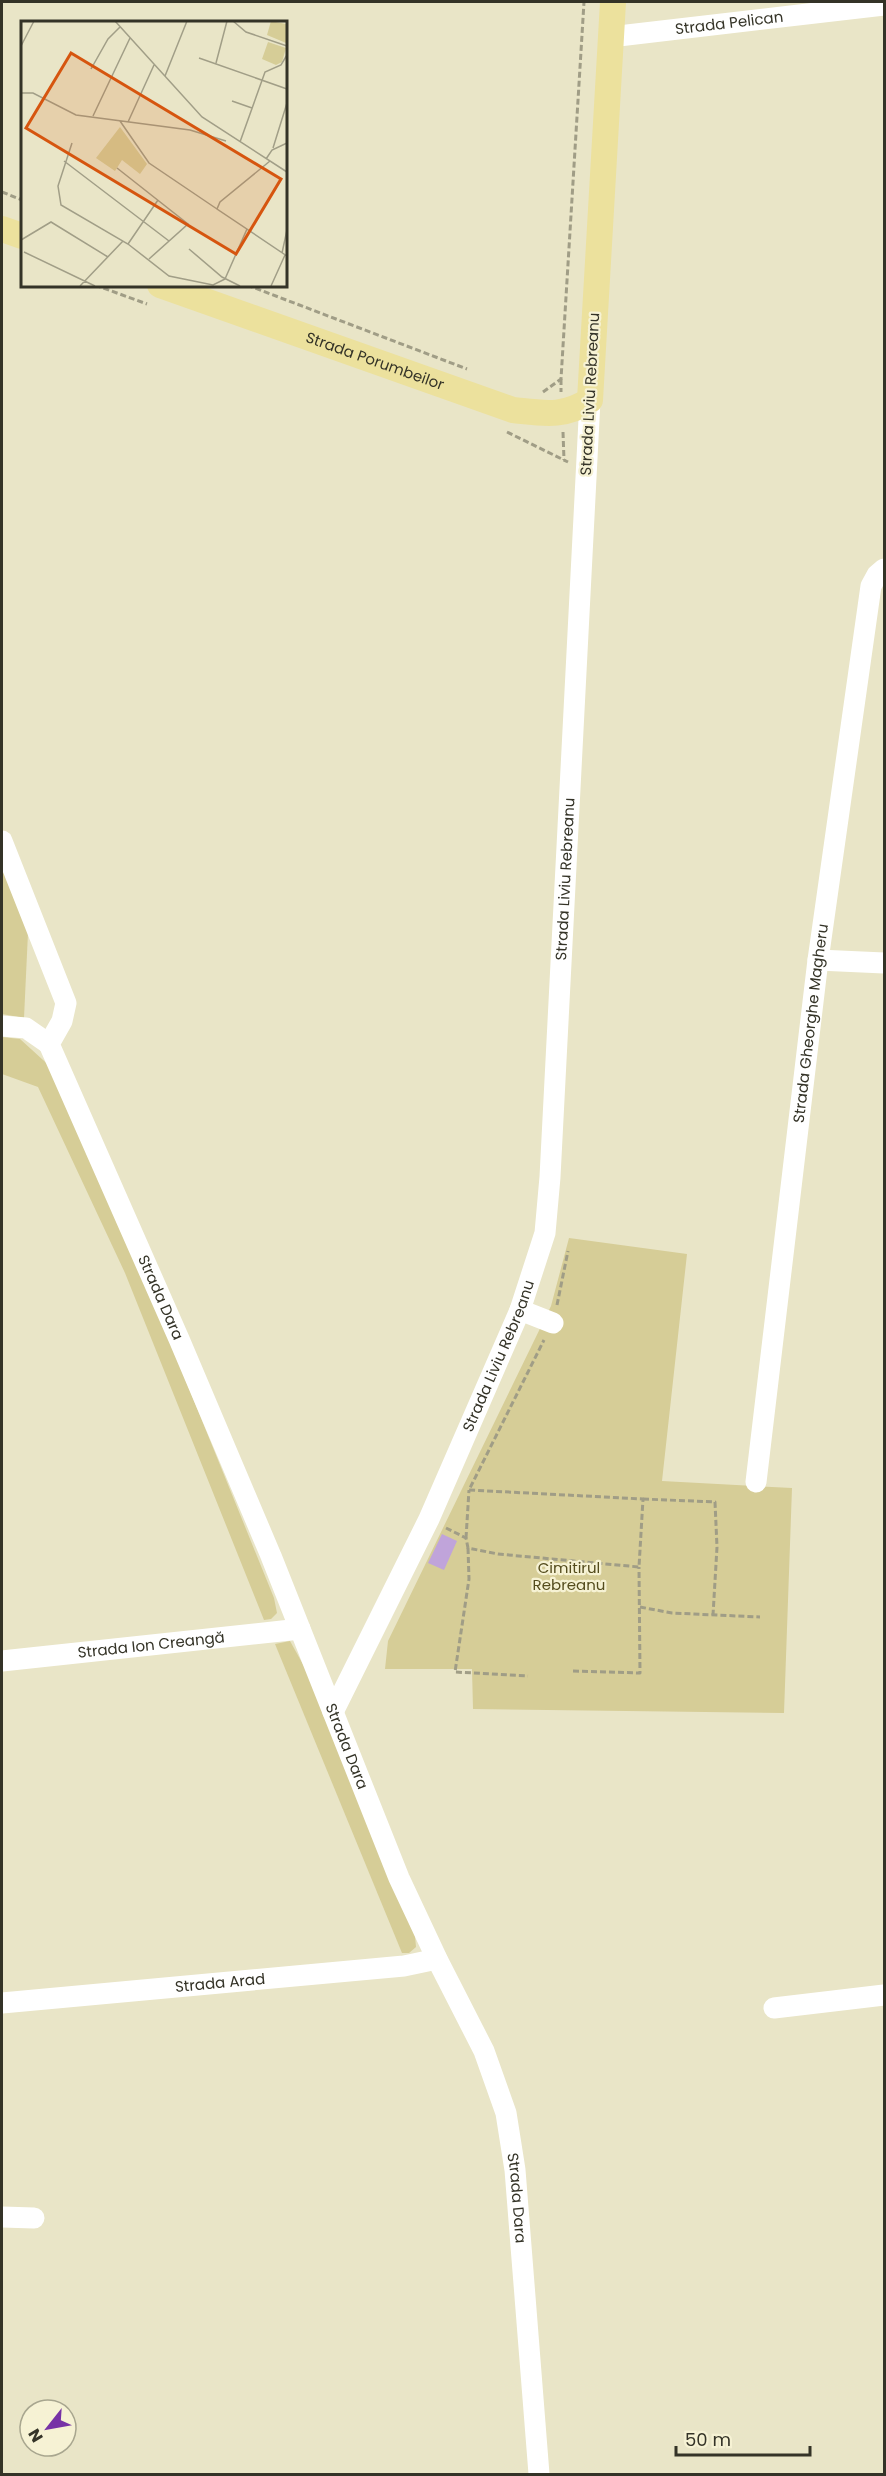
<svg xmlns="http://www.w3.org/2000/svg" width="886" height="2476" viewBox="0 0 886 2476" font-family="Poppins,sans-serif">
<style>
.green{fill:#d6cd97}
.building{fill:#c0a4da}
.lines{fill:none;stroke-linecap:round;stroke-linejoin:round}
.path{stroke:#a09d86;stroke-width:3;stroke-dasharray:6 3;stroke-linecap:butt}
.minor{stroke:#fff;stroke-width:21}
.major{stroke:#ece19d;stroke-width:26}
.labels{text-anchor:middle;stroke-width:4.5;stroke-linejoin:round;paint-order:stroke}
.street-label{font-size:15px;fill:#343327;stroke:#f6f2d4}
.park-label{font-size:15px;fill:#544c1d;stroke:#f6f2d4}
.inset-road{fill:none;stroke:#a19e87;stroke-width:1.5}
.view{fill:#d6550f;fill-opacity:0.15;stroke:#d6550f;stroke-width:3}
.inset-edge{fill:none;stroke:#343327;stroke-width:3}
</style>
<rect width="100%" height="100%" fill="#e9e5c7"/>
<!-- green -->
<g class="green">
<polygon points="2,838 29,911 24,1018 2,1014"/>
<polygon points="2,1037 20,1039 54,1070 147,1285 274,1598 277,1613 271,1619 264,1620 125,1273 38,1087 2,1074"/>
<polygon points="569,1238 687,1254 662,1481 792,1488 784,1713 473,1709 472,1669 385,1669 388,1641 551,1306"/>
<polygon points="290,1641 305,1668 415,1936 416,1947 409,1953 402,1953 275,1644"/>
</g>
<!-- building -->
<polygon class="building" points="442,1534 457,1541 444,1570 428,1563"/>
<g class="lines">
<!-- path -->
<g class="path">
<polyline points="2,192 22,200"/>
<polyline points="95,285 147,304"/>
<polyline points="247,285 467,369"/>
<polyline points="561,379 561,392"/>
<polyline points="543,392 561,379 584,2"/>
<polyline points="507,432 568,462"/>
<polyline points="563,432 564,460"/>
<polyline points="557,1305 568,1251"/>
<polyline points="643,1499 715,1502 717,1547 713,1615"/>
<polyline points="446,1528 466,1538 468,1548 498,1554 639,1567 643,1499 469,1490 544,1340"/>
<polyline points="466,1538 469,1490"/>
<polyline points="468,1548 469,1579 455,1672 528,1676"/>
<polyline points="640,1607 672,1613 760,1617"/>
<polyline points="573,1671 640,1673 639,1567"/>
</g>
<!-- minor -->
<g class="minor">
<path id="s1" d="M610,37l274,-32"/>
<path id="s2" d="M2,841l64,162 -4,18 -13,23 130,295 92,217 128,322 38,81 47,92 22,62 9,57 24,304"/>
<polyline points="818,960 884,963"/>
<polyline points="2,1026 26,1028 49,1044"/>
<polyline points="520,1310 553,1323"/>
<path id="s3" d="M756,1482l62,-522 53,-374 6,-11 7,-6"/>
<path id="s4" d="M2,1661l298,-32"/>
<path id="s5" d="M333,1712l96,-193 91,-209 25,-77 5,-56 40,-777"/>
<path id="s6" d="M2,2003l402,-37 33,-7"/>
<polyline points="774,2008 884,1995"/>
<polyline points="2,2217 34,2218"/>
</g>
<!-- major -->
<g class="major">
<polyline points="2,229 22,236"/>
<path id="s7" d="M160,285l353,125c29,3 51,8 77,-10l23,-398"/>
</g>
</g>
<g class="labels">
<!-- street labels -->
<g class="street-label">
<text dy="5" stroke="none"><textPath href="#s1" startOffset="120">Strada Pelican</textPath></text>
<text dy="5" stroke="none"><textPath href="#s7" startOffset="228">Strada Porumbeilor</textPath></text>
<text transform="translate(590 394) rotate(-87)" y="5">Strada Liviu Rebreanu</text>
<text dy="5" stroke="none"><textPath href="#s5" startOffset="879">Strada Liviu Rebreanu</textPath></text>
<text dy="5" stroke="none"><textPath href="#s3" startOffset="462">Strada Gheorghe Magheru</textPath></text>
<text dy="5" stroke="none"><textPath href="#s2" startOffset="496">Strada Dara</textPath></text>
<text dy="5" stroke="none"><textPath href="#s5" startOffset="393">Strada Liviu Rebreanu</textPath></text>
<text dy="5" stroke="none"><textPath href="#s4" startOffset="150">Strada Ion Creangă</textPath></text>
<text dy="5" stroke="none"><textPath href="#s2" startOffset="982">Strada Dara</textPath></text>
<text dy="5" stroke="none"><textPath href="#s6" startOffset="219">Strada Arad</textPath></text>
<text dy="5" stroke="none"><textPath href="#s2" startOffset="1468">Strada Dara</textPath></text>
</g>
<!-- park labels -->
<g class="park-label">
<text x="569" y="1573">Cimitirul<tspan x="569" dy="17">Rebreanu</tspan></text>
</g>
</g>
<!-- overview -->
<g transform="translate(21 21)">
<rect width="266" height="266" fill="#e9e5c7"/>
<path d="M250,0l15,3v19l-19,-8zM247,21l18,6 -4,14 -6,3 -14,-6zM99,106l27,37 -7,10 -18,-14 -7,11 -19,-13z" fill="#d6cd97"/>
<path class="inset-road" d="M94,0l87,96 85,55M212,0l13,11 41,14M0,25l13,-25M178,37l88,31M195,42l11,-42M70,48l17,-30 12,-12M144,55l22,-55M0,72h12l43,22 114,15 36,11M211,80l20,7M72,95l37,-78M99,100l29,42 68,46M107,101l26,-57M219,121l25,-70 16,-7 6,-10M51,122l-14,43 3,19 67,39 41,32 44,9 12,-6M252,127l14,-45M245,138l6,-9 15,-7M43,140l105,80M249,140l-50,41 -3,7 70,47M96,147l71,56 -39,35M0,219l30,-18 57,35M107,223l30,-44M168,228l33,28 18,9M3,231l71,34M261,232l5,-23M204,258l22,-50M59,265l43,-45M250,265l14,-31"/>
<path class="view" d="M50,32l210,126 -45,75 -210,-126z"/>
<rect width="266" height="266" class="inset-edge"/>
</g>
<!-- border -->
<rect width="886" height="2476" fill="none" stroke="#343327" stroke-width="6"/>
<!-- north arrow -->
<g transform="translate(48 2428) rotate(239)"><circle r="28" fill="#f6f2d4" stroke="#a8a68f" stroke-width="1.5"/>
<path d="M0-4.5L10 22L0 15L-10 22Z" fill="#7732a6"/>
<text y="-9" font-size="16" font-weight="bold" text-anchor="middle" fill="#343327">N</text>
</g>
<!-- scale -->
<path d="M676 2446v9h134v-9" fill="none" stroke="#343327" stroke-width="3"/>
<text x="685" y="2446" font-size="18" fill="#343327" stroke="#f6f2d4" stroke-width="4.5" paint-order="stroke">50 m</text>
</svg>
